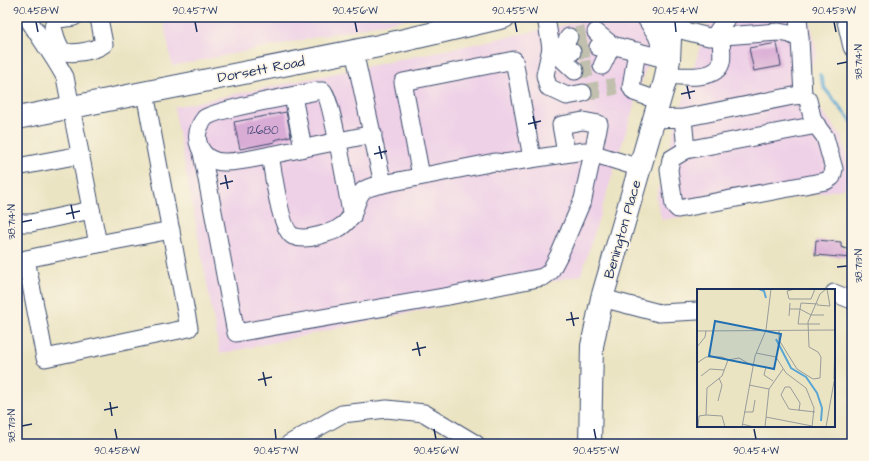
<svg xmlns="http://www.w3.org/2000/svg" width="869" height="461" viewBox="0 0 869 461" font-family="'Architects Daughter',sans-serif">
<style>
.built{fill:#eed0e7}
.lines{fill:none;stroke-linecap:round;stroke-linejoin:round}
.stream{stroke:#5aa7d3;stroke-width:3.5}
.building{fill:#d9acd5}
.minor-tunnel{stroke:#c1c0af;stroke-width:17;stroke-dasharray:17 8;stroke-linecap:butt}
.minor-casing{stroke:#3a4a6d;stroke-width:19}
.major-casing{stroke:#3a4a6d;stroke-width:24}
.minor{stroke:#fff;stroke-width:17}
.major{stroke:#fff;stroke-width:22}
.ticks{fill:none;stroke:#1b2f5e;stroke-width:1.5}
.labels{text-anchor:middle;stroke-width:3.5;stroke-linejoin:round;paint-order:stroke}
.number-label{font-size:12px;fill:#4a4e7c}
.street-label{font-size:14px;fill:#1b2f5e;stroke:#fcf5e5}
.inset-river{fill:none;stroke:#5aa7d3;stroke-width:2}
.inset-road{fill:none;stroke:#989c9b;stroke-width:1}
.view{fill:#1f6fb2;fill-opacity:0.15;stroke:#1f6fb2;stroke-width:2}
.inset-edge{fill:none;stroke:#1b2f5e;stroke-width:2}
.neatline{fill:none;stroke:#1b2f5e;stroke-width:1.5}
.ticks-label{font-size:10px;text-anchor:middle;fill:#1b2f5e}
</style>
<rect width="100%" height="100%" fill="#fcf5e5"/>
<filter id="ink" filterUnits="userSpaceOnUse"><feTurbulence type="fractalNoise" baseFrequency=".025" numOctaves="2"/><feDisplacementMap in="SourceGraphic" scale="8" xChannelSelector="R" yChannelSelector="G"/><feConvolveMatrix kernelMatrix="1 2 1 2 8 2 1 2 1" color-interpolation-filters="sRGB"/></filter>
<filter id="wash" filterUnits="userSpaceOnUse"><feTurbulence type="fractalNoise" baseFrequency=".012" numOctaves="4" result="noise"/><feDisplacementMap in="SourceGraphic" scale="16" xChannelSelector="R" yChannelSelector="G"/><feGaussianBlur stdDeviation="0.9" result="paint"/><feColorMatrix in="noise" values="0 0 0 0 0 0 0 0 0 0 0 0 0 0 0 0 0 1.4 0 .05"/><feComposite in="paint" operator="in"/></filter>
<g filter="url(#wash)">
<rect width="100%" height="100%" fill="#ebe4c3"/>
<!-- built -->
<g class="built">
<polygon points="163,17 416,17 172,66"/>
<polygon points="602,17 645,17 650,55 581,275 220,354 174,107"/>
<polygon points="719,17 809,17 817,55 809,69 817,105 842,137 851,175 843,189 662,220 656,198 673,134 706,27"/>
</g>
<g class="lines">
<!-- stream -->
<polyline class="stream" points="820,75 825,89 852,122"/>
</g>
<g id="blocks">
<!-- building -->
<g class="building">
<polygon points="777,43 781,66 754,71 749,48"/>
<polygon points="286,112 291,136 274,140 275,142 240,149 234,122"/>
<polygon points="816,240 841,242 841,247 852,251 852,258 815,255"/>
</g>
</g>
</g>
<g filter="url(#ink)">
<use href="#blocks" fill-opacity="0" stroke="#3a4a6d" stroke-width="1"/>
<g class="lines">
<!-- minor-tunnel -->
<g class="minor-tunnel">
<polyline points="569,37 596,32"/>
<polyline points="572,52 598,47"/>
<polyline points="575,71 602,66"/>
<polyline points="583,93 616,86"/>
</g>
<defs>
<g id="minor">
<path d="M27,17c12,20 27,39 38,60l33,167 -72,15 19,99 144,-30 -44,-235"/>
<polyline points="546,17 551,48 558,55 572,52"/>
<polyline points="798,17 800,39"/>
<polyline points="845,17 852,47"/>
<polyline points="681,30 709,37 779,32 790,34 800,39 803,95"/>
<polyline points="596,32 612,45 602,66"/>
<polyline points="569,37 558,55 575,71"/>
<polyline points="714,37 727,17"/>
<path d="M57,41l5,10c10,4 33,0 42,-7l-5,-26 -2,-1"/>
<polyline points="46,46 57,41 53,28 54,23 58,19 74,17"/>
<polyline points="598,47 612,45 669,60"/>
<polyline points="551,48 545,75 548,87 567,96 583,93"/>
<polyline points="354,51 383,184 495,162 504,163 577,152 585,151 640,168"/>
<polyline points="637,51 631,87 634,92 660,101"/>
<path d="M666,75c14,1 50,6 55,-12 2,-8 0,-18 0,-26"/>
<polyline points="293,96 303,148"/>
<polyline points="654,119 683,118 793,96 803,95 808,100 813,121 825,137 834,169 832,177 826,181 678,209 674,205 669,170 671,159 686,150 683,118"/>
<polyline points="686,150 817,125"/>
<polyline points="202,153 236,333 449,296 543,277 550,272 560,253 583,199 599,124 583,121 561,125 566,153"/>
<path d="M270,155c3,15 10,75 23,81 7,3 17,2 24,0 14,-4 24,-6 33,-18 3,-3 4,-8 5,-11 7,-20 8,-18 28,-23"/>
<polyline points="17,167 80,155"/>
<polyline points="421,176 403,82 514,60 532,158"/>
<path d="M352,217c-4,-18 -20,-119 -29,-126h-6c-16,3 -104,19 -112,27 -16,19 -5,45 21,44 15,0 30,-4 45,-7 34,-7 68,-14 102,-21"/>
<polyline points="17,223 31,223 91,210"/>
<polyline points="98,244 171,230"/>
<polyline points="834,293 852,300"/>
<polyline points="602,298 659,313 698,311"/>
<polyline points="289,444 342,414 387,409 424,413 476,444"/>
</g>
<g id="major">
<polyline points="648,17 659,34 667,55"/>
<polyline points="17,118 379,46 504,17"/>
<polyline points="590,444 592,346 602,298 665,81 669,60 671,17"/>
</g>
</defs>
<!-- minor casing -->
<use href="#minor" class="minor-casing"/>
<!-- major casing -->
<use href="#major" class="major-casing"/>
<!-- minor -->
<use href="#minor" class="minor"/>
<!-- major -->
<use href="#major" class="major"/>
</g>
</g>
<!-- ticks -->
<path class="ticks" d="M36,22l2,10M195,22l2,10M355,22l2,10M515,22l2,10M675,22l1,10M834,22l2,10M837,64l10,-2M687,86l3,13M681,94l14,-3M533,116l3,13M528,124l13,-3M379,146l3,13M374,154l13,-3M225,175l3,14M220,184l13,-3M71,205l3,14M66,214l14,-3M22,222l10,-2M837,267l10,-1M571,312l3,14M566,320l13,-2M417,342l3,14M412,350l14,-3M263,372l3,14M258,380l14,-3M110,402l2,14M104,410l14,-3M22,426l10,-2M115,429l2,10M275,429l1,10M434,429l2,10M594,429l2,10M754,429l2,10"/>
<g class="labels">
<!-- number labels -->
<g class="number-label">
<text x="263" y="134">12680</text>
</g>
<!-- street labels -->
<g class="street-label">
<text transform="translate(261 69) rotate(-11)" y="5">Dorsett Road</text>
<text transform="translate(622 229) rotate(-74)" y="5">Benington Place</text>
</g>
</g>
<!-- overview -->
<g transform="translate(697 289)">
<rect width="138" height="138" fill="#ebe4c3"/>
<path class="inset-river" d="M62,0l5,2 2,7M79,50l15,29 15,9 11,16 5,15 -1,13"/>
<path class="inset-road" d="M98,0l-8,2 2,8h22l4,-10M121,15l-17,-1 -1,6 11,6h13M120,16l13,1 -3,-17M93,20h10l-2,15h22M92,27l1,-13M69,41l5,-41M82,41v10l18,29 16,10 7,-1 1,-21 -3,-5 -9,-5 -1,-25 12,-28 6,-5M0,42l138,-1M0,58l8,-10 1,-6M59,64l20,4 10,16 20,15 8,20 -2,19M0,74l9,-6h16l6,3M69,78l-2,8 9,6M4,87l9,-7 14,1M137,90l1,-43M52,96l20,4M93,98h-5l-4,8 8,14 26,3M93,98l10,16 -1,8M21,112l4,-16 -3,-7M47,123h9l2,-12M9,126l1,-27 15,-12 6,-16 11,-2 14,8M69,128l46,9M45,135l12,3M1,138l1,-11 7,-1 16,1 3,11M45,138l13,-71 11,-26M68,138l4,-38 14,-20M129,138l9,-51"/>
<path class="view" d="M18,32l66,13 -7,35 -65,-13z"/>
<rect width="138" height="138" class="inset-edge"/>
</g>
<!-- margin -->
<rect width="869" height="461" fill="none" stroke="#fcf5e5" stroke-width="44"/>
<rect x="22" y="22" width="825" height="417" class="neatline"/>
<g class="ticks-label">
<text x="36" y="14">90.458°W</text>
<text x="195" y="14">90.457°W</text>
<text x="355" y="14">90.456°W</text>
<text x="515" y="14">90.455°W</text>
<text x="675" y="14">90.454°W</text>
<text x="834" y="14">90.453°W</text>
<text transform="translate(858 62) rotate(-90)" y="4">38.714°N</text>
<text transform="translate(11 222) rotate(-90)" y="4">38.714°N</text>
<text transform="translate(858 266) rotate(-90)" y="4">38.713°N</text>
<text transform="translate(11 426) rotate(-90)" y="4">38.713°N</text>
<text x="117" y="454">90.458°W</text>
<text x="276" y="454">90.457°W</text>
<text x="436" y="454">90.456°W</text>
<text x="596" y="454">90.455°W</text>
<text x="756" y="454">90.454°W</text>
</g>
</svg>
